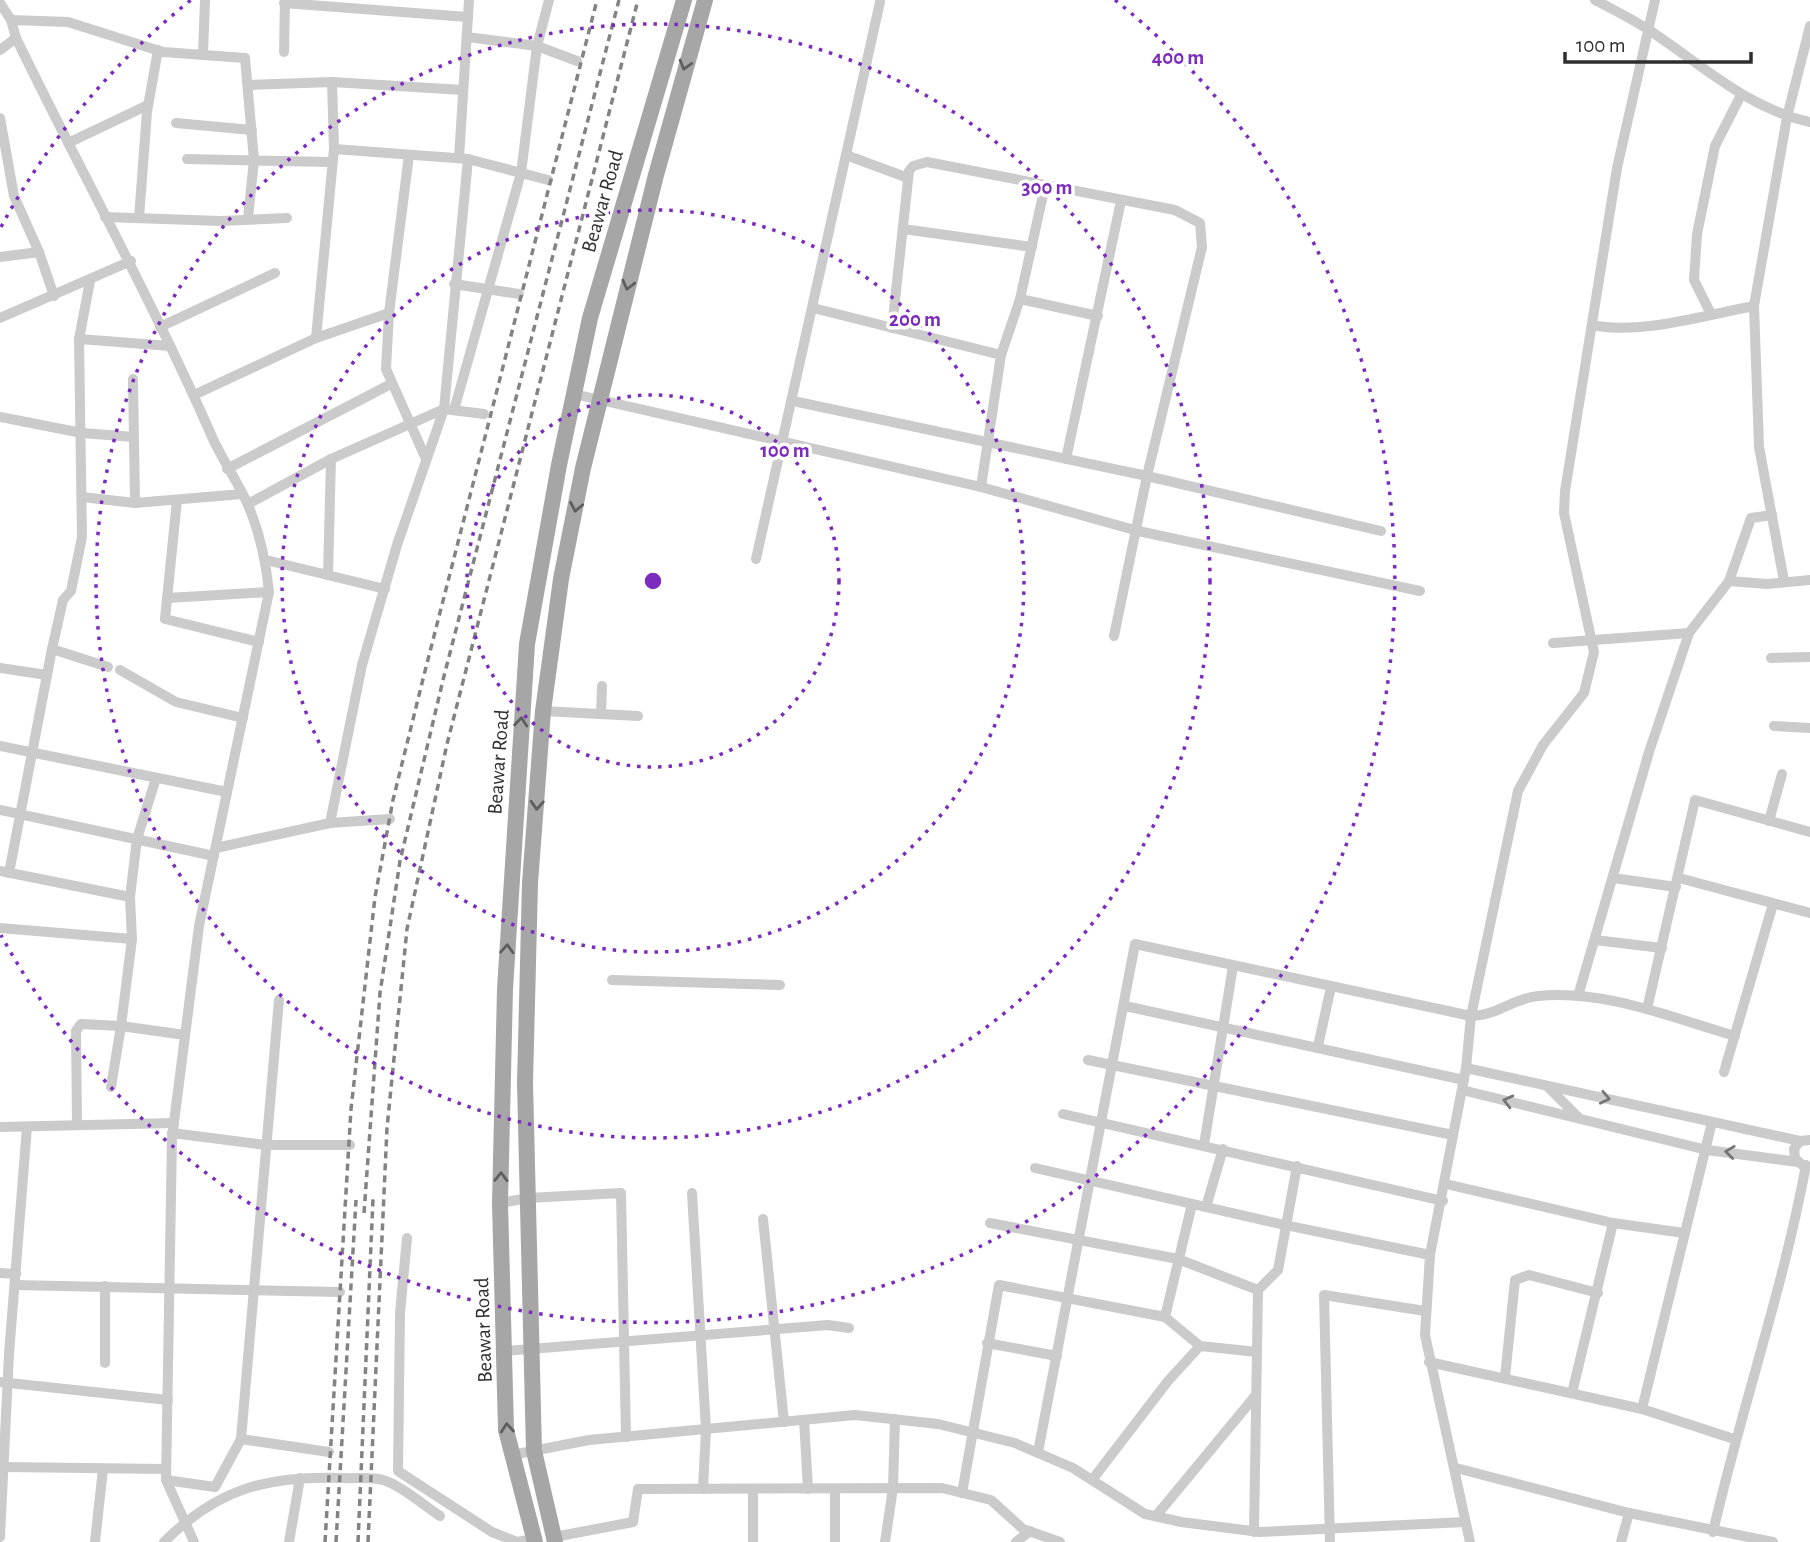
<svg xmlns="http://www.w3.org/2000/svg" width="1810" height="1542" viewBox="0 0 1810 1542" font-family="'Alegreya Sans',sans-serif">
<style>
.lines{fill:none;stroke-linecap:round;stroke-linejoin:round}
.minor{stroke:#cbcbcb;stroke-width:10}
.primary{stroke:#a6a6a6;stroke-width:16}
.rail{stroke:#838383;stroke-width:3.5;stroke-dasharray:7 5;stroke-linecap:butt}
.oneway{stroke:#5e5e5e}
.oneway2{stroke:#757575}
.ring{fill:none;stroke:#7b2cbf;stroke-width:3.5;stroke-dasharray:3.5 7}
.labels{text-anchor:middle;stroke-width:7;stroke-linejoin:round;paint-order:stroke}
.street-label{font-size:21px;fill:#2e2e2e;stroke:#fff}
.centre{fill:#7b2cbf;stroke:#fff;stroke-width:3.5}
.ring-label{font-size:21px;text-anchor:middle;font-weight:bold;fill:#7b2cbf;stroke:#fff;stroke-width:7;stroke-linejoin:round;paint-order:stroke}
</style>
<rect width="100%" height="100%" fill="#fff"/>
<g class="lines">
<!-- minor -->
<g class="minor">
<path d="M1595,0c19,10 39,20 57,32 51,34 97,77 158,90"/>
<path d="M0,3l11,17 5,18c65,134 137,264 197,401 10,22 25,43 35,66 12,28 18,57 21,87l-70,334 -27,212 -6,342 28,62"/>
<polyline points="284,3 467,17"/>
<polyline points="11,20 68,22 163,52 245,58 254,160 248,218"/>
<polyline points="467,37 537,46 577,61"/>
<polyline points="0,50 16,38"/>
<polyline points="284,52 285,0"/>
<polyline points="203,55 205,0"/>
<polyline points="248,85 332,82 463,90"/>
<polyline points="0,118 14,196 39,252 54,296"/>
<polyline points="176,123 252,130"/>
<polyline points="68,143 148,105"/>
<polyline points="334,149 468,159 548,180"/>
<polyline points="846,155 908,178"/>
<polyline points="459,158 469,0"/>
<polyline points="187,159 332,162"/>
<polyline points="105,217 221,221 287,218"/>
<polyline points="139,218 147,112 158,50"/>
<polyline points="903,229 1032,247"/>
<polyline points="0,257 39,252"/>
<polyline points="454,284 519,294"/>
<polyline points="1020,299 1098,316"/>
<polyline points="813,308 1001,355"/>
<polyline points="389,313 386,369 426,459"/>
<polyline points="1711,314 1694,280 1697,234 1715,146 1741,95"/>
<polyline points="0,318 131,261"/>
<path d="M1592,325c49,10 113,-10 162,-19"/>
<polyline points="160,327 275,273"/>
<polyline points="892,328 909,171 913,166 927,162 1175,210 1200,223 1202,247 1147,476 1114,636"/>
<polyline points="316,338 334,149 332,82"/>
<polyline points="79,339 170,346"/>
<polyline points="133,379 135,503"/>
<polyline points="574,394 981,487 1138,531 1420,591"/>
<polyline points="194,395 316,338 389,313 409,155"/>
<polyline points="793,401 1147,476 1381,531"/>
<polyline points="454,410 521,173 537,46 549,0"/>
<polyline points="0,417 82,433 134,437"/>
<polyline points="1066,459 1121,201"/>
<polyline points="227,469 391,384"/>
<polyline points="981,487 1001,355 1020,299 1045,186"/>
<polyline points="82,497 135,503 242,494"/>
<polyline points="177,500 165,619 259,642"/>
<polyline points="248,504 331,459 444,409 484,414"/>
<polyline points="756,559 880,2"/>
<polyline points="266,560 385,589"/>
<polyline points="328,575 331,459"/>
<polyline points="1729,581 1751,518 1772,515"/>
<polyline points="1784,581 1759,447 1754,306 1787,117 1810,26"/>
<polyline points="167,598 269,592"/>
<polyline points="1553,643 1689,633 1729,581 1767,584 1810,580"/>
<polyline points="52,649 108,667"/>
<polyline points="1771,658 1810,657"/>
<polyline points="0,668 47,675"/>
<polyline points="120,670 176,702 243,718"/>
<polyline points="543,711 638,716"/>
<polyline points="601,714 602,686"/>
<polyline points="1774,726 1810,728"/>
<polyline points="0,746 227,792"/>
<polyline points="156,778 137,839 130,897 132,939 121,1026 185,1035"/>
<polyline points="0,810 214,856"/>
<polyline points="1769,821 1782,774"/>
<polyline points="330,823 362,665 397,545 444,409 468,159"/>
<polyline points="216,848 330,823 390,819"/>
<polyline points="0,871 130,897"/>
<polyline points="9,873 52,649 63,600 71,591 82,537 79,339 90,281"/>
<polyline points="1613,878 1676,887"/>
<polyline points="1679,878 1810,913"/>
<polyline points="0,928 132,939"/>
<polyline points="1595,940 1662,948"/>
<polyline points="612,980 780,985"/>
<polyline points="1578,996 1649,752 1689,633"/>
<polyline points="1125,1006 1464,1080"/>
<polyline points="1647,1009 1695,800 1810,832"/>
<polyline points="1318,1046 1331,987"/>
<polyline points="1088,1060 1453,1135"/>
<polyline points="1466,1068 1800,1141"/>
<polyline points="1724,1072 1773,904"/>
<polyline points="1547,1086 1578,1117"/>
<polyline points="1462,1090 1707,1150 1798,1162"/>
<polyline points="1063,1114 1443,1201"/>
<polyline points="77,1125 76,1031 81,1024 121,1026 111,1087"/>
<polyline points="0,1127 174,1123"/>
<polyline points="172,1133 266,1145 350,1145"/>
<polyline points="1204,1145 1233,966"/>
<polyline points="1802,1165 1795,1158 1794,1149 1800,1141 1810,1140"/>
<polyline points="1035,1168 1285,1225 1430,1255"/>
<polyline points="1446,1184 1613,1223 1684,1233"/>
<polyline points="692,1193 706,1429 703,1489"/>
<polyline points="500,1203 528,1198 621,1193 626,1437"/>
<polyline points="1206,1207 1223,1149"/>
<polyline points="763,1219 784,1422"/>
<polyline points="990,1223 1178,1259 1258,1290"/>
<polyline points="407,1238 400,1313 398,1471 492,1532 517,1542 534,1539"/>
<polyline points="0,1273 16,1274"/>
<polyline points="15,1285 340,1292"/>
<polyline points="105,1286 105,1363"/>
<polyline points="1165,1317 1192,1204"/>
<polyline points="987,1343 1057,1356"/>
<polyline points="506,1351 828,1325 849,1328"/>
<polyline points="1429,1362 1642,1409 1734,1439"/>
<polyline points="1505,1377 1515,1280 1529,1275 1598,1293"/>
<polyline points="0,1382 168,1400"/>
<polyline points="1572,1393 1613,1223"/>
<polyline points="1642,1409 1712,1122"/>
<polyline points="804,1420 808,1489"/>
<polyline points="241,1439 279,1000"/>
<path d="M1038,1452l97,-508 336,72c25,0 43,-18 67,-20 66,-7 135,22 197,40"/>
<polyline points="512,1455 589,1440 855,1415 938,1424 1015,1443 1073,1468 1145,1514 1181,1522 1260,1532 1465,1522"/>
<polyline points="4,1467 166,1469"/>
<polyline points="1456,1468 1629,1513 1773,1542"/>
<polyline points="166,1480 215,1487 241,1439 329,1452"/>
<polyline points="1092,1480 1168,1381 1200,1346"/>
<polyline points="835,1489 835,1542"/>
<polyline points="962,1493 999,1285 1165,1317 1200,1346 1257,1352"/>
<polyline points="1156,1516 1256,1395"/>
<polyline points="1254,1532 1258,1290 1278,1270 1297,1166"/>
<path d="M1713,1532c28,-123 70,-242 93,-367"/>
<polyline points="0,1537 9,1354 27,1127"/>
<polyline points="554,1537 633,1522 638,1489 942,1488 991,1500 1023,1529 1060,1542"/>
<polyline points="95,1542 103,1469"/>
<path d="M164,1542c54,-54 105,-67 180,-64 12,1 30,-2 42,3 19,7 37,24 54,35"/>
<polyline points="289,1542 300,1478"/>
<polyline points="753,1542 753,1489"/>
<polyline points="885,1542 893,1488 895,1419"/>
<polyline points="1016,1542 1030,1531"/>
<polyline points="1330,1542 1324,1295 1425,1311"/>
<polyline points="1470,1542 1425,1335 1430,1255 1466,1068 1471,1016 1518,791 1543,745 1584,693 1594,652 1564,513 1565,491 1617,168 1655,0"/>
<polyline points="1621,1542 1629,1513"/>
</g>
<!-- primary -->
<g class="primary">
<polyline points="535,1542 506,1430 500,1203 505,989 527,644 559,465 590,318 684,0"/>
<polyline points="555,1542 534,1451 525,1083 530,883 543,711 561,579 583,468 656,175 705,0"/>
</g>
<!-- rail -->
<g class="rail">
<polyline points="364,1213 380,993 400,861 444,676 619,0"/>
<polyline points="325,1542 351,1109 375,897 393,800 424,675 597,0"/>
<polyline points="336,1542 356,1200"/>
<polyline points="358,1542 373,1199"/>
<polyline points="368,1542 387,1128 407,929 447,744 638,0"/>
</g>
</g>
<!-- one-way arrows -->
<defs><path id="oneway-chevron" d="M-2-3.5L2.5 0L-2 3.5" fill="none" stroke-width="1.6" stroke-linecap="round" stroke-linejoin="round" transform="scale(1.75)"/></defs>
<g class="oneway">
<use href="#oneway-chevron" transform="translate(685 65) rotate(106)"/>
<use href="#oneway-chevron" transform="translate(628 285) rotate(104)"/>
<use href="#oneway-chevron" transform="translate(576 507) rotate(101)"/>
<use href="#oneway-chevron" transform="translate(521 722) rotate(-85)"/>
<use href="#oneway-chevron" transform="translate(537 805) rotate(93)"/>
<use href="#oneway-chevron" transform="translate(507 949) rotate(-87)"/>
<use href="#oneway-chevron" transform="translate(501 1177) rotate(-89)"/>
<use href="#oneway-chevron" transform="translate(507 1428) rotate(-95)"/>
</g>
<g class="oneway2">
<use href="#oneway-chevron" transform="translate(1605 1098) rotate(12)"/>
<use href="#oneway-chevron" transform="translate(1508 1101) rotate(-166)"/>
<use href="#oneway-chevron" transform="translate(1730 1152) rotate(-173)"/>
</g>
<!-- distance rings -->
<g class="ring">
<circle cx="653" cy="581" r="186"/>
<circle cx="653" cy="581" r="371"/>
<circle cx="653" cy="581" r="557"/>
<path d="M1 227A742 742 0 0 1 191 0M1115 0A742 742 0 1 1 1 935"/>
</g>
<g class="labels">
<!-- street labels -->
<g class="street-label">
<text transform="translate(602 201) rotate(-74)" y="7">Beawar Road</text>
<text transform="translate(498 762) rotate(-86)" y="7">Beawar Road</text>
<text transform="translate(483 1330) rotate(-92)" y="7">Beawar Road</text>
</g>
</g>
<circle cx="653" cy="581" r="10" class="centre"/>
<g class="ring-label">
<text x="1178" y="64">400 m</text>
<text x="1047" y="194">300 m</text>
<text x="915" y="326">200 m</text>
<text x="785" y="457">100 m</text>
</g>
<!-- scale -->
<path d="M1565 52v10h186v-10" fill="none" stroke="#2e2e2e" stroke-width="3.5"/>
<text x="1576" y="52" font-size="21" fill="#2e2e2e" stroke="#ffffff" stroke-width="5" paint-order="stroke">100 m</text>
</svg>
